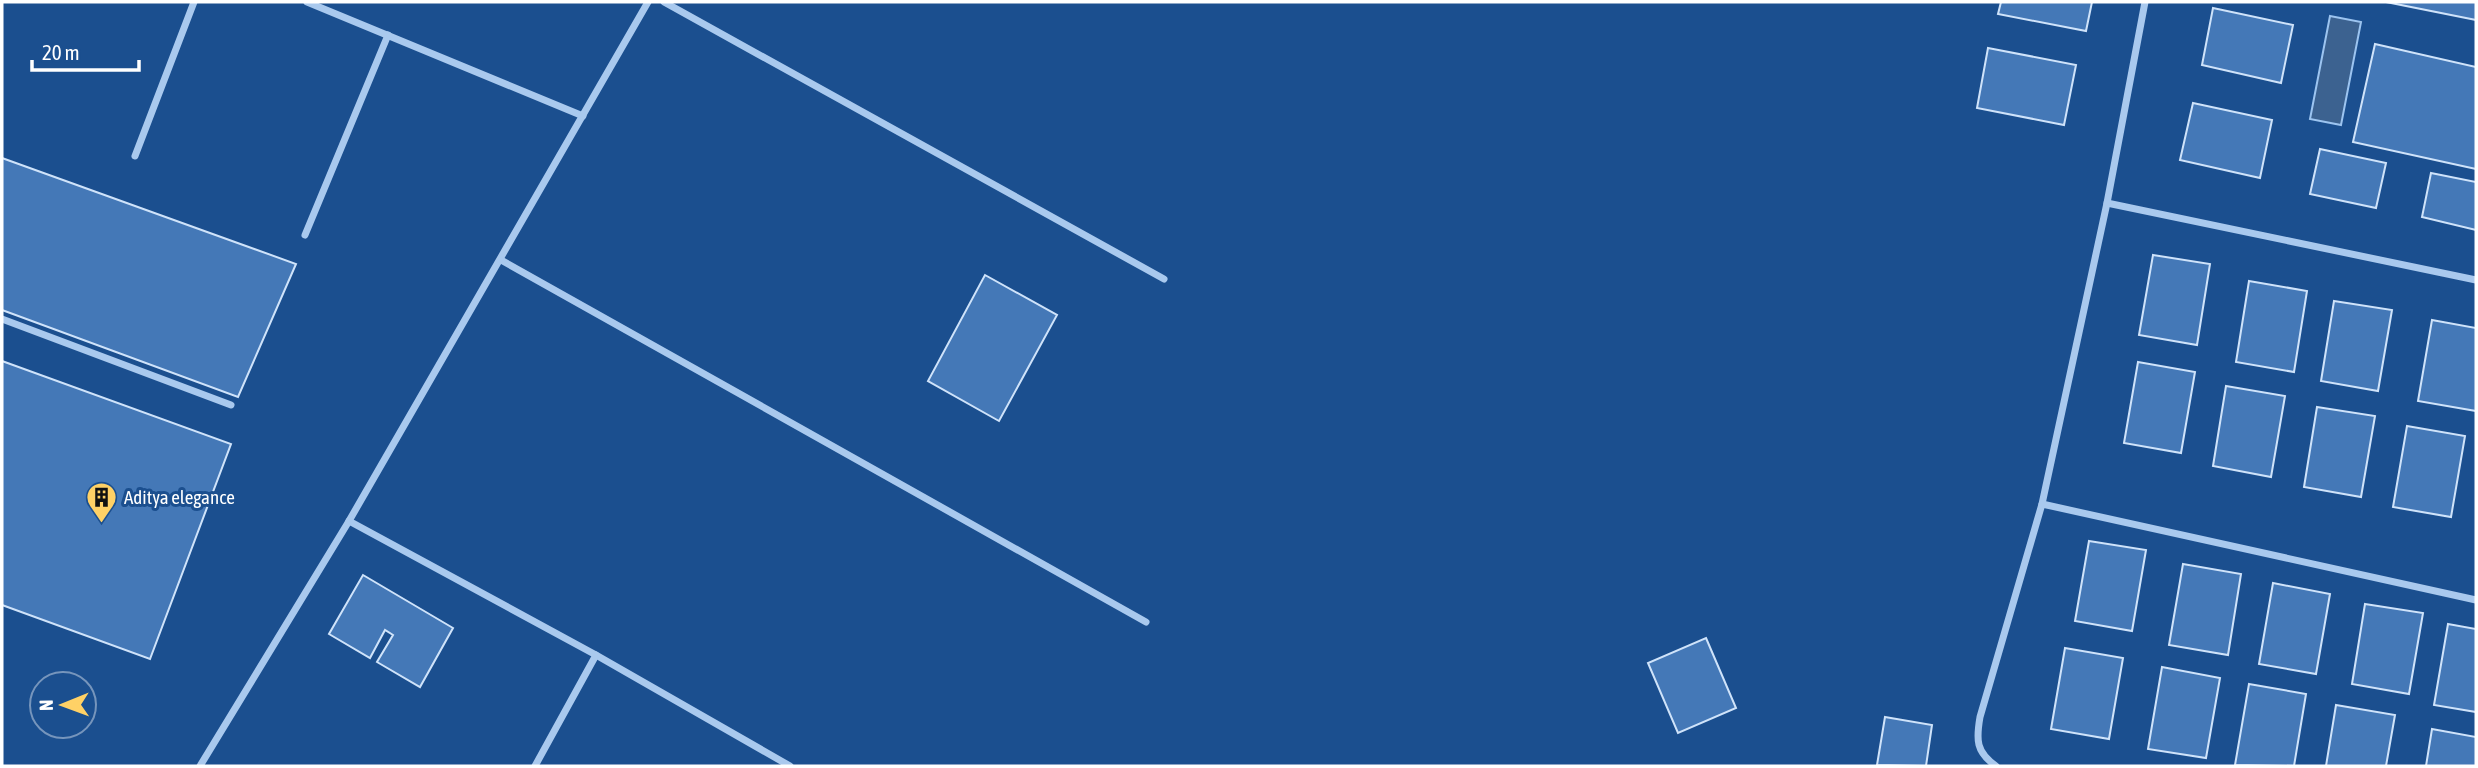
<svg xmlns="http://www.w3.org/2000/svg" width="2478" height="768" viewBox="0 0 2478 768" font-family="'Asap Condensed',sans-serif">
<style>
.water{fill:#3c6290;stroke:#9cc4f0;stroke-width:2}
.building{fill:#4478b7;stroke:#cfe3fa;stroke-width:2}
.lines{fill:none;stroke-linecap:round;stroke-linejoin:round}
.street{stroke:#a9c9ee;stroke-width:7}
.labels{text-anchor:middle;stroke-width:6;stroke-linejoin:round;paint-order:stroke}
.poi-label{font-size:19px;fill:#fff;stroke:#1b4f8f;text-anchor:start}
</style>
<rect width="100%" height="100%" fill="#1b4f8f"/>
<!-- water -->
<polygon class="water" points="2330,16 2361,22 2341,125 2310,119"/>
<!-- building -->
<g class="building">
<polygon points="2001,2 2092,2 2086,31 1998,14"/>
<polygon points="2386,2 2476,2 2476,20"/>
<polygon points="2213,8 2293,25 2281,83 2202,65"/>
<polygon points="2375,44 2476,67 2476,169 2353,142"/>
<polygon points="1988,48 2076,65 2064,125 1977,108"/>
<polygon points="2193,103 2272,120 2260,178 2180,160"/>
<polygon points="2320,149 2386,163 2376,208 2310,194"/>
<polygon points="2,158 296,264 238,397 2,310"/>
<polygon points="2431,173 2476,182 2476,230 2422,217"/>
<polygon points="2153,255 2210,264 2197,345 2139,335"/>
<polygon points="985,275 1057,315 999,421 928,381"/>
<polygon points="2249,281 2307,291 2294,372 2236,362"/>
<polygon points="2334,301 2392,310 2378,391 2321,381"/>
<polygon points="2432,320 2476,328 2476,411 2418,401"/>
<polygon points="2,361 231,444 150,659 2,605"/>
<polygon points="2138,362 2195,372 2181,453 2124,443"/>
<polygon points="2226,386 2285,396 2271,477 2213,466"/>
<polygon points="2317,407 2375,416 2361,497 2304,487"/>
<polygon points="2407,426 2465,436 2451,517 2393,507"/>
<polygon points="2089,541 2146,550 2132,631 2075,621"/>
<polygon points="2183,564 2241,574 2228,655 2169,645"/>
<polygon points="363,575 453,628 420,687 377,662 393,635 385,630 370,658 329,634"/>
<polygon points="2273,583 2330,594 2316,674 2259,664"/>
<polygon points="2365,604 2423,613 2409,694 2352,684"/>
<polygon points="2448,624 2476,629 2476,712 2434,705"/>
<polygon points="1706,638 1736,708 1678,733 1648,663"/>
<polygon points="2065,648 2123,658 2109,739 2051,729"/>
<polygon points="2162,667 2220,678 2206,758 2148,749"/>
<polygon points="2249,684 2306,694 2294,766 2235,765"/>
<polygon points="2336,705 2395,715 2386,766 2326,766"/>
<polygon points="1885,717 1932,725 1926,766 1877,765"/>
<polygon points="2432,729 2476,737 2476,766 2426,766"/>
</g>
<g class="lines">
<!-- street -->
<g class="street">
<polyline points="307,2 583,116"/>
<polyline points="664,2 1164,279"/>
<polyline points="135,156 194,2"/>
<polyline points="2107,203 2476,280"/>
<polyline points="305,235 388,35"/>
<polyline points="501,260 1146,622"/>
<polyline points="2,319 231,405"/>
<polyline points="2042,504 2476,600"/>
<polyline points="349,521 596,655 790,766"/>
<polyline points="200,766 349,521 648,2"/>
<polyline points="535,766 596,655"/>
<path d="M1996,766c-20,-14 -20,-26 -16,-49l62,-213 65,-301 38,-201"/>
</g>
</g>
<!-- icons -->
<defs>
<symbol id="building-pin" viewBox="-11 -11 22 30"><path d="M0 17L-7.5 6A9.5 9.5 0 1 1 7.5 6Z" fill="#ffd166" stroke="#1b4f8f"/><path d="M-4-6H4V6H1V3H-1V6H-4ZM-2.5-4.3h1.7v1.8h-1.7ZM.8-4.3h1.7v1.8H.8ZM-2.5-1h1.7V.8h-1.7ZM.8-1h1.7V.8H.8Z" fill="#111"/></symbol>
</defs>
<g fill-rule="evenodd">
<use href="#building-pin" x="84" y="480" width="35" height="47"/>
</g>
<g class="labels">
<!-- poi labels -->
<g class="poi-label">
<text x="124" y="504">Aditya elegance</text>
</g>
</g>
<!-- border -->
<rect width="2478" height="768" fill="none" stroke="#ffffff" stroke-width="7"/>
<!-- north arrow -->
<g transform="translate(63 705) rotate(269)"><circle r="33" fill="#1b4f8f" stroke="#7695bc" stroke-width="2"/>
<path d="M0-5L12 26L0 18L-12 26Z" fill="#ffd166"/>
<text y="-10" font-size="19" font-weight="bold" text-anchor="middle" fill="#ffffff">N</text>
</g>
<!-- scale -->
<path d="M32 60v10h107v-10" fill="none" stroke="#ffffff" stroke-width="3.5"/>
<text x="42" y="60" font-size="21" fill="#ffffff" stroke="#1b4f8f" stroke-width="5" paint-order="stroke">20 m</text>
</svg>
